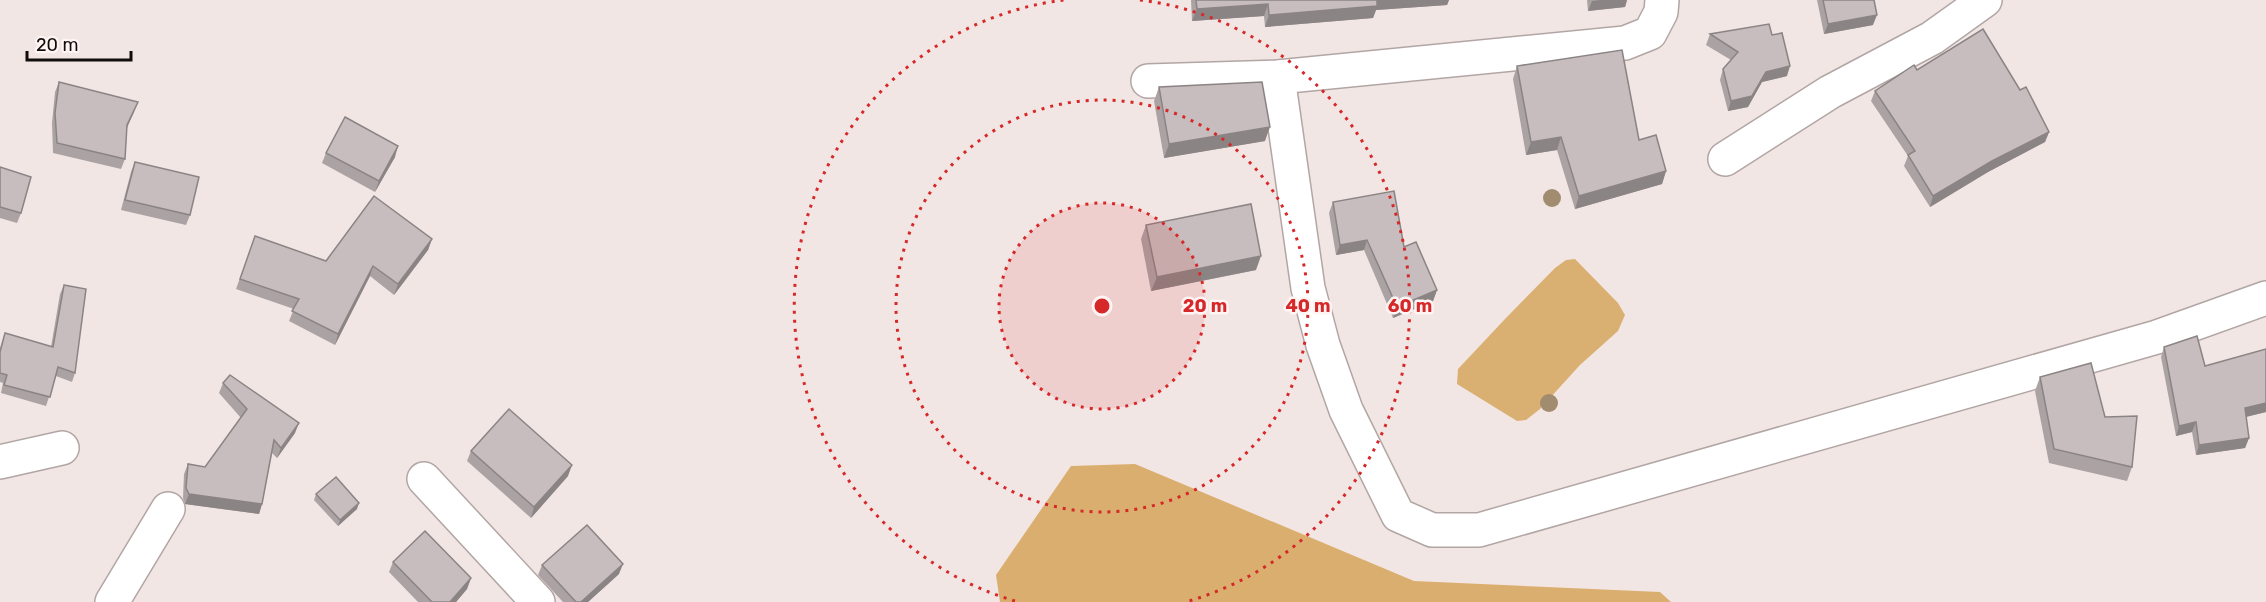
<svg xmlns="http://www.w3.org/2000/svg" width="2266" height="602" viewBox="0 0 2266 602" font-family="Rubik,sans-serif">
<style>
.green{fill:#dab072}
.forest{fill:#daae6e}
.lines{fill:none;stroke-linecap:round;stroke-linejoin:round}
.minor-casing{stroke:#b2a6a5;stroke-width:36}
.minor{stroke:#fff;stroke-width:33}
.tree{fill:#a28c6f}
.wall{fill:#aba2a3}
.shaded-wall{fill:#8b8485}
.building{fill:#c7bcbe;stroke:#8b8485;stroke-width:1.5}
.ring{fill:none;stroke:#d62828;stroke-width:3;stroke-dasharray:3 6}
.centre{fill:#d62828;stroke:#fef4f3;stroke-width:3}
.ring-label{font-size:18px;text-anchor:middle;font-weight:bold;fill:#d62828;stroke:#fef4f3;stroke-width:5;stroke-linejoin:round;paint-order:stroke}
</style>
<rect width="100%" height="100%" fill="#f2e6e4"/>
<!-- green -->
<polygon class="green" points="1575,259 1618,303 1625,315 1618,331 1580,365 1540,409 1526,420 1517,421 1457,384 1458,369 1505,319 1555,268 1566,260"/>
<!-- forest -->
<polygon class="forest" points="1135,464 1414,581 1660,592 1671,602 1000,602 996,575 1071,466"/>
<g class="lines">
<defs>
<g id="minor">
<polyline points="1278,77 1308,288 1323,345 1346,410 1398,515 1432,530 1479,530 2157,337 2266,298"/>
<polyline points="1148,81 1278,77 1625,43 1650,33 1661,12 1662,0"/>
<polyline points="1725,159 1830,92 1932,38 1985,0"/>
<polyline points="0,462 62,448"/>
<polyline points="424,479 538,602"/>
<polyline points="112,602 168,509"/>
</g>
</defs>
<!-- minor casing -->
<use href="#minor" class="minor-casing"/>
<!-- minor -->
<use href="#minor" class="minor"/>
</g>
<!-- trees -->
<g class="tree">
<circle cx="1552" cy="198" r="9"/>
<circle cx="1549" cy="403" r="9"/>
</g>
<!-- wall -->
<g class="wall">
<polygon points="1191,0 1449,0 1447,5 1376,10 1373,18 1265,27 1264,16 1192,21"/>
<polygon points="1587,0 1627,0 1625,7 1588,11"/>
<polygon points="1817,0 1874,0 1873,25 1824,34"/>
<polygon points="1710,34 1772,35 1787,76 1762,82 1748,107 1728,111 1720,80 1723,69 1731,60 1706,45"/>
<polygon points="1517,66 1639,140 1666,171 1662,184 1575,209 1557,150 1526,155 1513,79"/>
<polygon points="1917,70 2020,90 2049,132 2045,142 1988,172 1930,207 1904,166 1908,156 1871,101 1875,91"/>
<polygon points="59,82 134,112 127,128 125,159 121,169 53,153 52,123 55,92"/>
<polygon points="1159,87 1265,141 1164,158 1154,101"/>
<polygon points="326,153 395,157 375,192 322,163"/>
<polygon points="135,162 190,215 186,225 121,210 131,172"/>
<polygon points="0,167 21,213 17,223 0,218"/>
<polygon points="1333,202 1404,247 1437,290 1433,301 1393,318 1364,250 1336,255 1329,213"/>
<polygon points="1146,225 1256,270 1151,291 1141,239"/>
<polygon points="255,236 326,261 432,239 428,250 394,295 370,276 335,345 289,321 294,309 236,289"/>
<polygon points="64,285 75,373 72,382 56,376 46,406 1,393 3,383 0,382 0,348 5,333 51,347 60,294"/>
<polygon points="2164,347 2205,366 2266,349 2266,412 2246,417 2249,438 2245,448 2196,455 2192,432 2176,436 2161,357"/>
<polygon points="2040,377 2105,417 2132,467 2127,481 2049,463 2035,391"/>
<polygon points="223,383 295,433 277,458 272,453 262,504 259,514 185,504 183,498 184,474 188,464 205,467 241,418 219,393"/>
<polygon points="471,451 568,476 531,518 467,461"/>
<polygon points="316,494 357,509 338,526 314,500"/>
<polygon points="393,562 471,578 467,589 456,602 418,602 389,572"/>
<polygon points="542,565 619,574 588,602 563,602 538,575"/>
</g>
<!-- shaded-wall -->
<g class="shaded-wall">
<polygon points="1376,0 1449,0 1447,5 1376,10 1373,18 1265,27 1269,15"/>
<polygon points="1600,0 1627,0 1625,7 1588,11 1592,1"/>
<polygon points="1268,4 1264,16 1192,21 1197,9"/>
<polygon points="1877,15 1873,25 1824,34 1828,24"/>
<polygon points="1790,66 1787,76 1762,82 1748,107 1728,111 1731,101 1766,72"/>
<polygon points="138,102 134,112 123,135 127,125"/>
<polygon points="1270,127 1265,141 1164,158 1169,144"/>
<polygon points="2049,132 2045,142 1988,172 1930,207 1933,196 1992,161"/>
<polygon points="1561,137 1557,150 1526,155 1531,142"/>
<polygon points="398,146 395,157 375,192 379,181"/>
<polygon points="1666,171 1662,184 1575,209 1579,196"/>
<polygon points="432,239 428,250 394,295 398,284"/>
<polygon points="1367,240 1364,250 1336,255 1340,245"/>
<polygon points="1261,256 1256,270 1151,291 1157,277"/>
<polygon points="373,266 370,276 335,345 338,334"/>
<polygon points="1437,290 1433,301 1393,318 1397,307"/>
<polygon points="2266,403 2266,412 2241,418 2245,408"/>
<polygon points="2196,422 2192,432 2176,436 2179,426"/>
<polygon points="299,423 295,433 277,458 281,448"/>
<polygon points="2249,438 2245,448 2196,455 2199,445"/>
<polygon points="572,465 568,476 531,518 534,507"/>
<polygon points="189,494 262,504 259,514 185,504"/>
<polygon points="359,503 357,509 338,526 340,520"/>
<polygon points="623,564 619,574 588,602 581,602"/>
<polygon points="471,578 467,589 456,602 450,602"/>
</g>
<!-- building -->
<g class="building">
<polygon points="1196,0 1377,0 1377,6 1269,15 1268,4 1197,9"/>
<polygon points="1823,0 1874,0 1877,15 1828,24"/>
<polygon points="1769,24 1772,35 1782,33 1790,66 1766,72 1752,96 1731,101 1723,69 1738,52 1710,34"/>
<polygon points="1983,29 2020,90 2026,87 2049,132 1992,161 1933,196 1908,155 1915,151 1875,91 1914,65 1917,70"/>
<polygon points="1622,50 1639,140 1656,135 1666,171 1579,196 1561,137 1531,142 1517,66"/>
<polygon points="59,82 138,102 127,125 125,159 57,143 55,113"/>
<polygon points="1262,82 1270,127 1169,144 1159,87"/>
<polygon points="345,117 398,146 379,181 326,153"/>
<polygon points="135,162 199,177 190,215 125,200"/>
<polygon points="0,167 31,177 21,213 0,207"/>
<polygon points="1394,191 1404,247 1416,242 1437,290 1397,307 1367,240 1340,245 1333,202"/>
<polygon points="374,196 432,239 398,284 373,266 338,334 292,311 299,299 240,279 255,236 326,261"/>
<polygon points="1251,204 1261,256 1157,277 1146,225"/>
<polygon points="64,285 86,289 75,373 58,367 50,397 4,385 7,375 0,373 0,352 5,333 53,347"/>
<polygon points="2197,336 2205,366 2266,349 2266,403 2245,408 2249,438 2199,445 2196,422 2179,426 2164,347"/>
<polygon points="2091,363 2105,417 2137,416 2132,467 2054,449 2040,377"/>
<polygon points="230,375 299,423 281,448 274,440 262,504 189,494 186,488 188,464 205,467 247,409 223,383"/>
<polygon points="509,409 572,465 534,507 471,451"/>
<polygon points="336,477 359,503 340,520 316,494"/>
<polygon points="587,525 623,564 581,602 576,602 542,565"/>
<polygon points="425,531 471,578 450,602 432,602 393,562"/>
</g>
<!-- distance rings -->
<circle cx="1102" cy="306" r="103" fill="#d62828" fill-opacity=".12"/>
<g class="ring">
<circle cx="1102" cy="306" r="103"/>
<circle cx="1102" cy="306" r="206"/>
<path d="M1015 601A308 308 0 0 1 1064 0M1140 0A308 308 0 0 1 1189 601"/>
</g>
<circle cx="1102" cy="306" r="9" class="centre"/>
<g class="ring-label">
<text x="1205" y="312">20 m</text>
<text x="1308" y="312">40 m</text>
<text x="1410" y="312">60 m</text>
</g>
<!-- scale -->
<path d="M27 51v9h104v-9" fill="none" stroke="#110d0c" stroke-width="3"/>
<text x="36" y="51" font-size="18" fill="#110d0c" stroke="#fef4f3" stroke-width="4.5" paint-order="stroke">20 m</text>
</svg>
